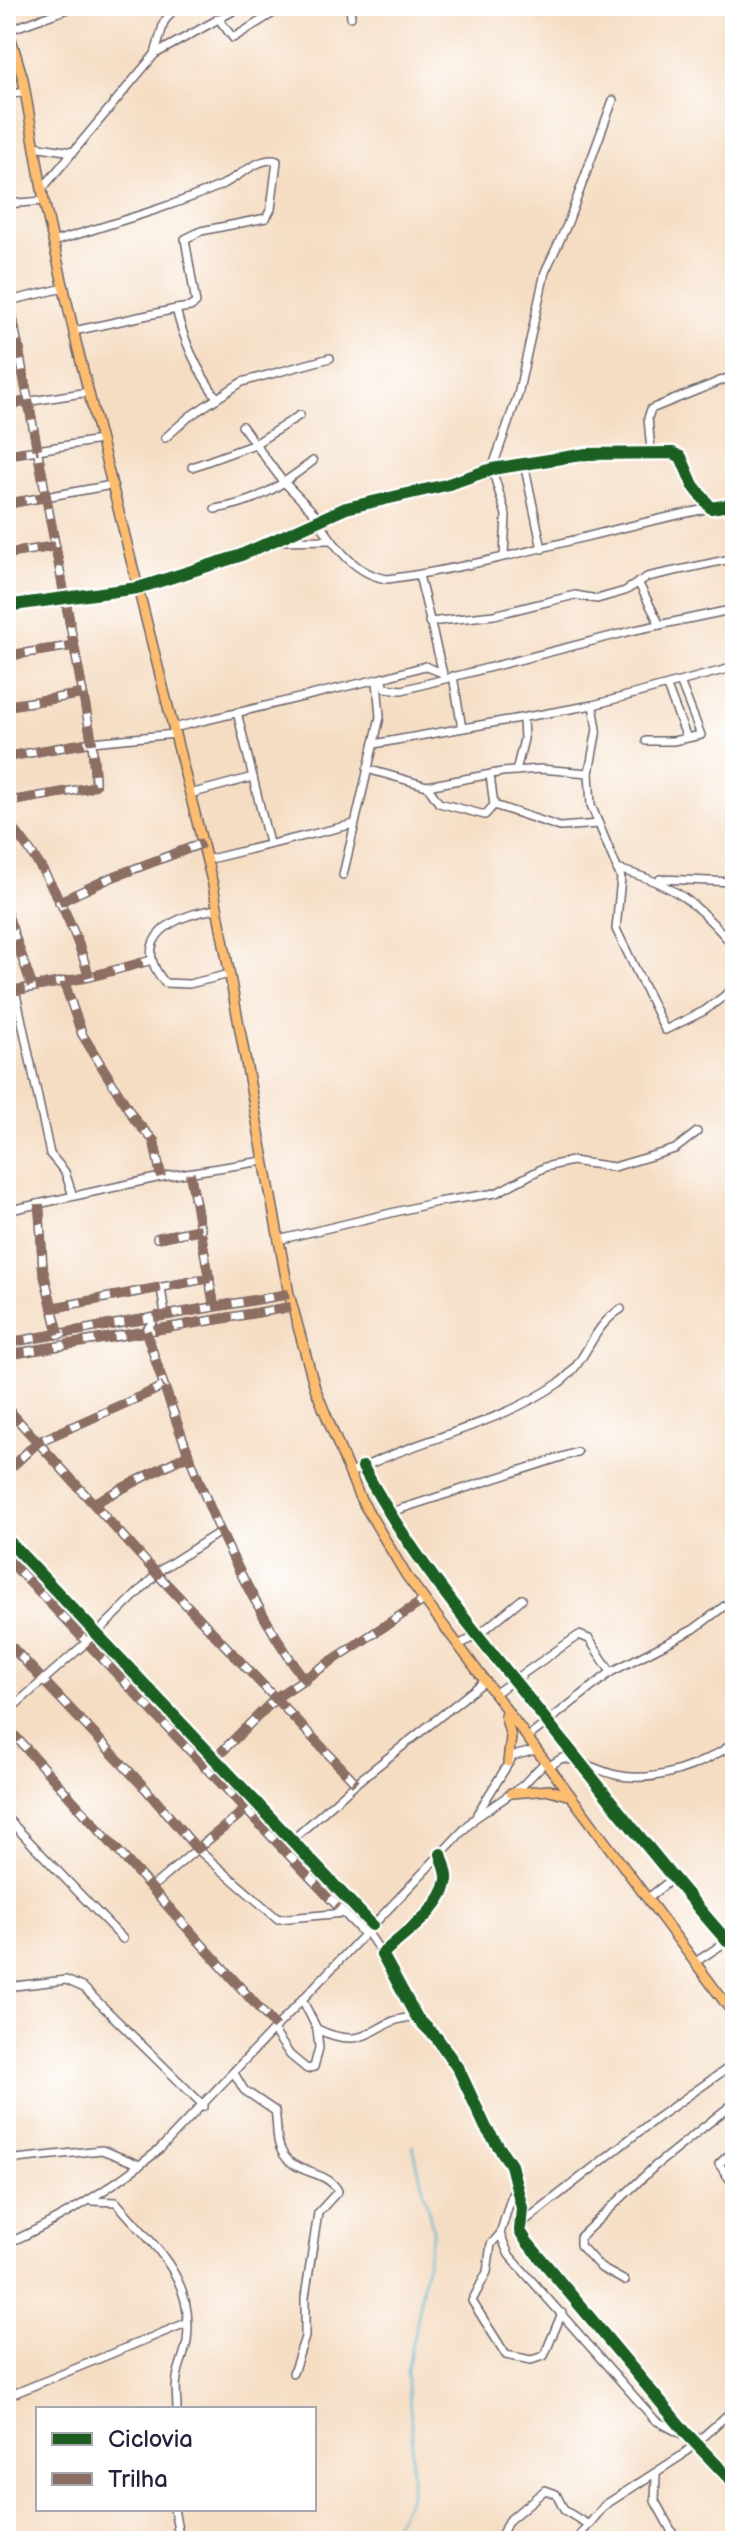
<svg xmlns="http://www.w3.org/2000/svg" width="741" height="2547" viewBox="0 0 741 2547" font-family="'Balsamiq Sans',sans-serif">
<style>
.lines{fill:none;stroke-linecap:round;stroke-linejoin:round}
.stream{stroke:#50b5ce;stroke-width:2}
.minor-casing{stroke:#6c636b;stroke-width:10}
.major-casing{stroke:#6c636b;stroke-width:12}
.minor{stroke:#fff;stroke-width:7}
.major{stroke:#fcbd6f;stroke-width:9}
.quiet{stroke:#8d6e63;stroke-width:10;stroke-dasharray:20 10;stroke-linecap:butt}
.cycleway-casing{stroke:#fff;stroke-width:17}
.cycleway{stroke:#1b5e20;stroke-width:12}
</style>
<rect width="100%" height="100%" fill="#fff"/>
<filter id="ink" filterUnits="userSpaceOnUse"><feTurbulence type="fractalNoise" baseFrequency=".0125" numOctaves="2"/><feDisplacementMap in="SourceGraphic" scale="16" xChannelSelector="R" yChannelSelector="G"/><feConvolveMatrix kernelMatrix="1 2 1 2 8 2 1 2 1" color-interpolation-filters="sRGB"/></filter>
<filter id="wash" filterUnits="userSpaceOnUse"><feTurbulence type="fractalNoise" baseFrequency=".006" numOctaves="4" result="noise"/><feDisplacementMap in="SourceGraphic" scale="32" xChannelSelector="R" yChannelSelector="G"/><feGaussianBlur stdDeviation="1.8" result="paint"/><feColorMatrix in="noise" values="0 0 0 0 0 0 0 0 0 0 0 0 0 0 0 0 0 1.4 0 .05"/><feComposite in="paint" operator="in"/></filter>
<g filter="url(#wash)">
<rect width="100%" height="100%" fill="#f5ddc3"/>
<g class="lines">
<!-- stream -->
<polyline class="stream" points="386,2541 411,2493 412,2432 407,2372 433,2230 413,2146"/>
</g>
</g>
<g filter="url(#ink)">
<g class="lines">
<defs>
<g id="minor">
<polyline points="350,6 351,17"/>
<polyline points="218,18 233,38 278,10"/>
<polyline points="9,30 76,6"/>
<polyline points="157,53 242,6"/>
<polyline points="6,95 25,92"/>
<polyline points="34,146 72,152"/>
<polyline points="42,189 155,54 164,22 176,6"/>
<polyline points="6,204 44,201"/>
<path d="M53,242c57,-18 115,-34 169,-57 15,-7 39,-30 55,-24l-6,48 -5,9 -65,13 -16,8 11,64 -6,4 -14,2"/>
<polyline points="6,282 92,742 95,779 95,785 88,788 6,802"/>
<polyline points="9,301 64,288"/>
<path d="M74,331l102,-22c8,33 21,61 41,89"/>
<polyline points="6,353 20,350"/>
<polyline points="6,405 89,392"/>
<polyline points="242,426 281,479 319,518"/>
<polyline points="165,438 190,416 242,382 330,358"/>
<polyline points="651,451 648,418 651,409 735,375"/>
<polyline points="6,455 100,440"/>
<polyline points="524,463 542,549"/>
<polyline points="192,467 255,444 300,415"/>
<polyline points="6,504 112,485"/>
<path d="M215,509c43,-7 64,-22 98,-48"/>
<path d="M317,519c18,27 38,56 71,60 110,-15 215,-50 323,-71"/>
<polyline points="277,541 331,540"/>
<polyline points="6,554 56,546"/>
<polyline points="504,556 506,515 492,469 518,395 545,272 567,225 613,100"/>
<polyline points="419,575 444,678"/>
<polyline points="638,582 660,625"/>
<polyline points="6,606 138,588 239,556 346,508 446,485 492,469 587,454 673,453 681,457 693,485 711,508 735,504"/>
<polyline points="429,622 494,615 575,595 597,599 625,591 647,577 735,558"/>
<polyline points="6,656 71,646"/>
<polyline points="453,676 462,728"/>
<polyline points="382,678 425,666 442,673"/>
<polyline points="667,687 687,738"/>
<polyline points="593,705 597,729 589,773 591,805 621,878 616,929 665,1030 704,1011 735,988"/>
<polyline points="6,706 82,694"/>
<polyline points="237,712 269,843"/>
<polyline points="173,728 382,678 385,688 402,690 635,630 735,609"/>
<polyline points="646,741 673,741 701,735 681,684"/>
<polyline points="374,744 593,705 735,667"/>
<polyline points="6,757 92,742 175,734"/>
<polyline points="367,769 427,786 502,772 540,769 589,773"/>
<polyline points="516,771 524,739 523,719"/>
<polyline points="427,786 439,803 485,815 494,805 490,775"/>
<polyline points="190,794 253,777"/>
<polyline points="494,805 560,827 599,824"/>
<path d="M16,832c32,40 60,96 73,145"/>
<polyline points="206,860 354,824"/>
<path d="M617,869c58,15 80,34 118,79"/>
<polyline points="343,875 380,717 377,681"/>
<polyline points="660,879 735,882"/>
<polyline points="59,902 110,878 203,843"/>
<path d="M218,909c-42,5 -91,29 -53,74l24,1 41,-10"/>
<polyline points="6,911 32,986"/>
<polyline points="64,982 82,1034 135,1120 154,1141 161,1177"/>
<polyline points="15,989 50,1154 65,1172 73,1196"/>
<polyline points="6,992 89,977 152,960"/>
<polyline points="190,1173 214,1305"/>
<polyline points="39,1204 43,1270 59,1335"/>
<polyline points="6,1211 161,1177 263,1161"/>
<polyline points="157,1238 201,1229"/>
<polyline points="278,1240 437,1202 496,1193 545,1167 572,1161 614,1167 675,1149 697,1132"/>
<polyline points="161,1288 165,1314"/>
<polyline points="52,1308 210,1278"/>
<path d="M157,1316l-11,15c41,127 82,240 159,350"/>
<polyline points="6,1343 289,1294"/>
<polyline points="6,1355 291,1307"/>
<polyline points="6,1407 157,1574 356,1783"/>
<polyline points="735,1420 731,1434 735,1441"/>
<path d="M363,1467c50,94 120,174 186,257 59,73 116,147 178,217"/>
<polyline points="6,1472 38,1442 164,1386"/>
<path d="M349,1474c67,-35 146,-47 210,-91 29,-21 31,-55 62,-74"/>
<polyline points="94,1503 187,1455"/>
<polyline points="388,1513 577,1452"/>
<polyline points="6,1538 372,1925"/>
<polyline points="6,1557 363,1933"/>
<polyline points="6,1641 144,1787 197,1849 244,1811"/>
<polyline points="458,1645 477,1636 522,1599"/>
<polyline points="494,1694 579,1635 589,1639 611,1672"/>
<polyline points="6,1713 96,1634 162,1569 218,1533"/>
<polyline points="6,1726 276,2027"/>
<polyline points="527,1738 611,1672 694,1629 735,1598"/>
<path d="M548,1767l14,-9c19,2 36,13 54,17 39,9 88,-10 119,-33"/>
<polyline points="205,1768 277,1697 424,1600"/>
<polyline points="477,1814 513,1756 536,1750"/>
<polyline points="6,1817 123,1939"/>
<polyline points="282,1849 356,1783 485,1681"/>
<path d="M441,1854c2,8 7,18 6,26 -5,30 -45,55 -65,74l35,64 20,20 22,32 27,58 25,37 11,43 -2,23 7,11 160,192 41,43h7"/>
<polyline points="152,1887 197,1849 278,1919 344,1913"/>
<polyline points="648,1898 672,1879"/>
<polyline points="366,1930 382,1954"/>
<polyline points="694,1963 735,1936"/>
<polyline points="6,1987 66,1980 84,1988 204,2106"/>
<path d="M302,1999l15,30c56,27 58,-15 100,-11"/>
<polyline points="273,2030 290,2055 307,2069 314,2067 319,2048 317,2029"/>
<path d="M234,2073l10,17 31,21c3,13 0,28 6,39 12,26 46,19 57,41l-20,22 -13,84v40l-12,36"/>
<polyline points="735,2149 719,2164 735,2187"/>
<polyline points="6,2160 102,2150 140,2165"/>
<polyline points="514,2188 500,2234 509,2255 655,2420 687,2437"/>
<path d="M92,2201l24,1c38,45 79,75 71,139 -2,13 -8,24 -10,37 -2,9 0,21 0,31"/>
<polyline points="521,2224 654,2120 735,2063"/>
<polyline points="500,2234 491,2244 487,2272 472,2301 506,2355 531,2360 544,2356 562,2313"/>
<path d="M6,2244c56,-25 105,-55 153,-94l315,-331 48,-33 23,-24"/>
<polyline points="625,2281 601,2268 580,2245 580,2237 655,2166 735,2102"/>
<polyline points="6,2397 186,2323"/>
<polyline points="656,2474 655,2501 677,2541"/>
<polyline points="174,2509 180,2541"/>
<polyline points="499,2541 508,2521 545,2490 556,2494 564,2510 587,2524"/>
<polyline points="575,2541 605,2505 681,2456 735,2408"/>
</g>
<g id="major">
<polyline points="6,22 23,79 44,201 77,346 213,885 289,1294 315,1388 359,1496 406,1575 735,2016"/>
<polyline points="505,1715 511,1737 508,1762"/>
<polyline points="511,1793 550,1790 567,1795"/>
</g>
</defs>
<!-- minor casing -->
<use href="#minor" class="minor-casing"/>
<!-- major casing -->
<use href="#major" class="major-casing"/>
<!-- minor -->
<use href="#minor" class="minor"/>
<!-- major -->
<use href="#major" class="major"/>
<!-- quiet -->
<g class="quiet">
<polyline points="6,282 92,742 95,779 95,785 88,788 6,802"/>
<polyline points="6,405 28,401"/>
<polyline points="6,455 38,449"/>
<polyline points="6,504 47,497"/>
<polyline points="6,554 56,546"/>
<polyline points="6,656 71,646"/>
<polyline points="6,706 82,694"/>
<polyline points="6,757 92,742"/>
<path d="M16,832c32,40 60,96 73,145"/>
<polyline points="59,902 110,878 203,843"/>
<polyline points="6,911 32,986"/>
<polyline points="64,982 82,1034 135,1120 154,1141 161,1177"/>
<polyline points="6,992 89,977 152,960"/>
<polyline points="190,1173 214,1305"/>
<polyline points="39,1204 43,1270 59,1334"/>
<polyline points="157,1238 201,1229"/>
<polyline points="52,1308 210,1278"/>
<path d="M146,1331c41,127 82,240 159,350"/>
<polyline points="6,1343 289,1294"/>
<polyline points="6,1355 291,1307"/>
<polyline points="6,1407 157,1574 356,1783"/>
<polyline points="6,1472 38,1442 164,1386"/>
<polyline points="94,1503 187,1455"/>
<polyline points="6,1557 339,1907"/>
<polyline points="6,1641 144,1787 197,1849 244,1811"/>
<polyline points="6,1726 276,2027"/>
<polyline points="212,1762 277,1697 424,1600"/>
</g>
<defs>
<g id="cycleway">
<polyline points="6,606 138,588 239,556 346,508 446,485 492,469 587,454 673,453 681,457 693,485 711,508 735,504"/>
<path d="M363,1467c50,94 120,174 186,257 59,73 116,147 178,217"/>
<polyline points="6,1538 372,1925"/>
<path d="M441,1854c2,8 7,18 6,26 -5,30 -45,55 -65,74l35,64 20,20 22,32 27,58 25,37 11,43 -2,23 7,11 160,192 41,43h7"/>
</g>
</defs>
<!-- cycleway casing -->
<use href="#cycleway" class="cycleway-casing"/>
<!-- cycleway -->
<use href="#cycleway" class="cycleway"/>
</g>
</g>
<!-- margin -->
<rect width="741" height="2547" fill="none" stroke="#fff" stroke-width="32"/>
<!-- legend -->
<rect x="36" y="2407" width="280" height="104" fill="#ffffff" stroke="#a7a7b1" stroke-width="2"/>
<rect x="52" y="2433" width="40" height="12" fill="#1b5e20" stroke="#a7a7b1" stroke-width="2"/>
<text x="108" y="2447" font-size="24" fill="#22223b">Ciclovia</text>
<rect x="52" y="2473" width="40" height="12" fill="#8d6e63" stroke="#a7a7b1" stroke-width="2"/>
<text x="108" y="2487" font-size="24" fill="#22223b">Trilha</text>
</svg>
